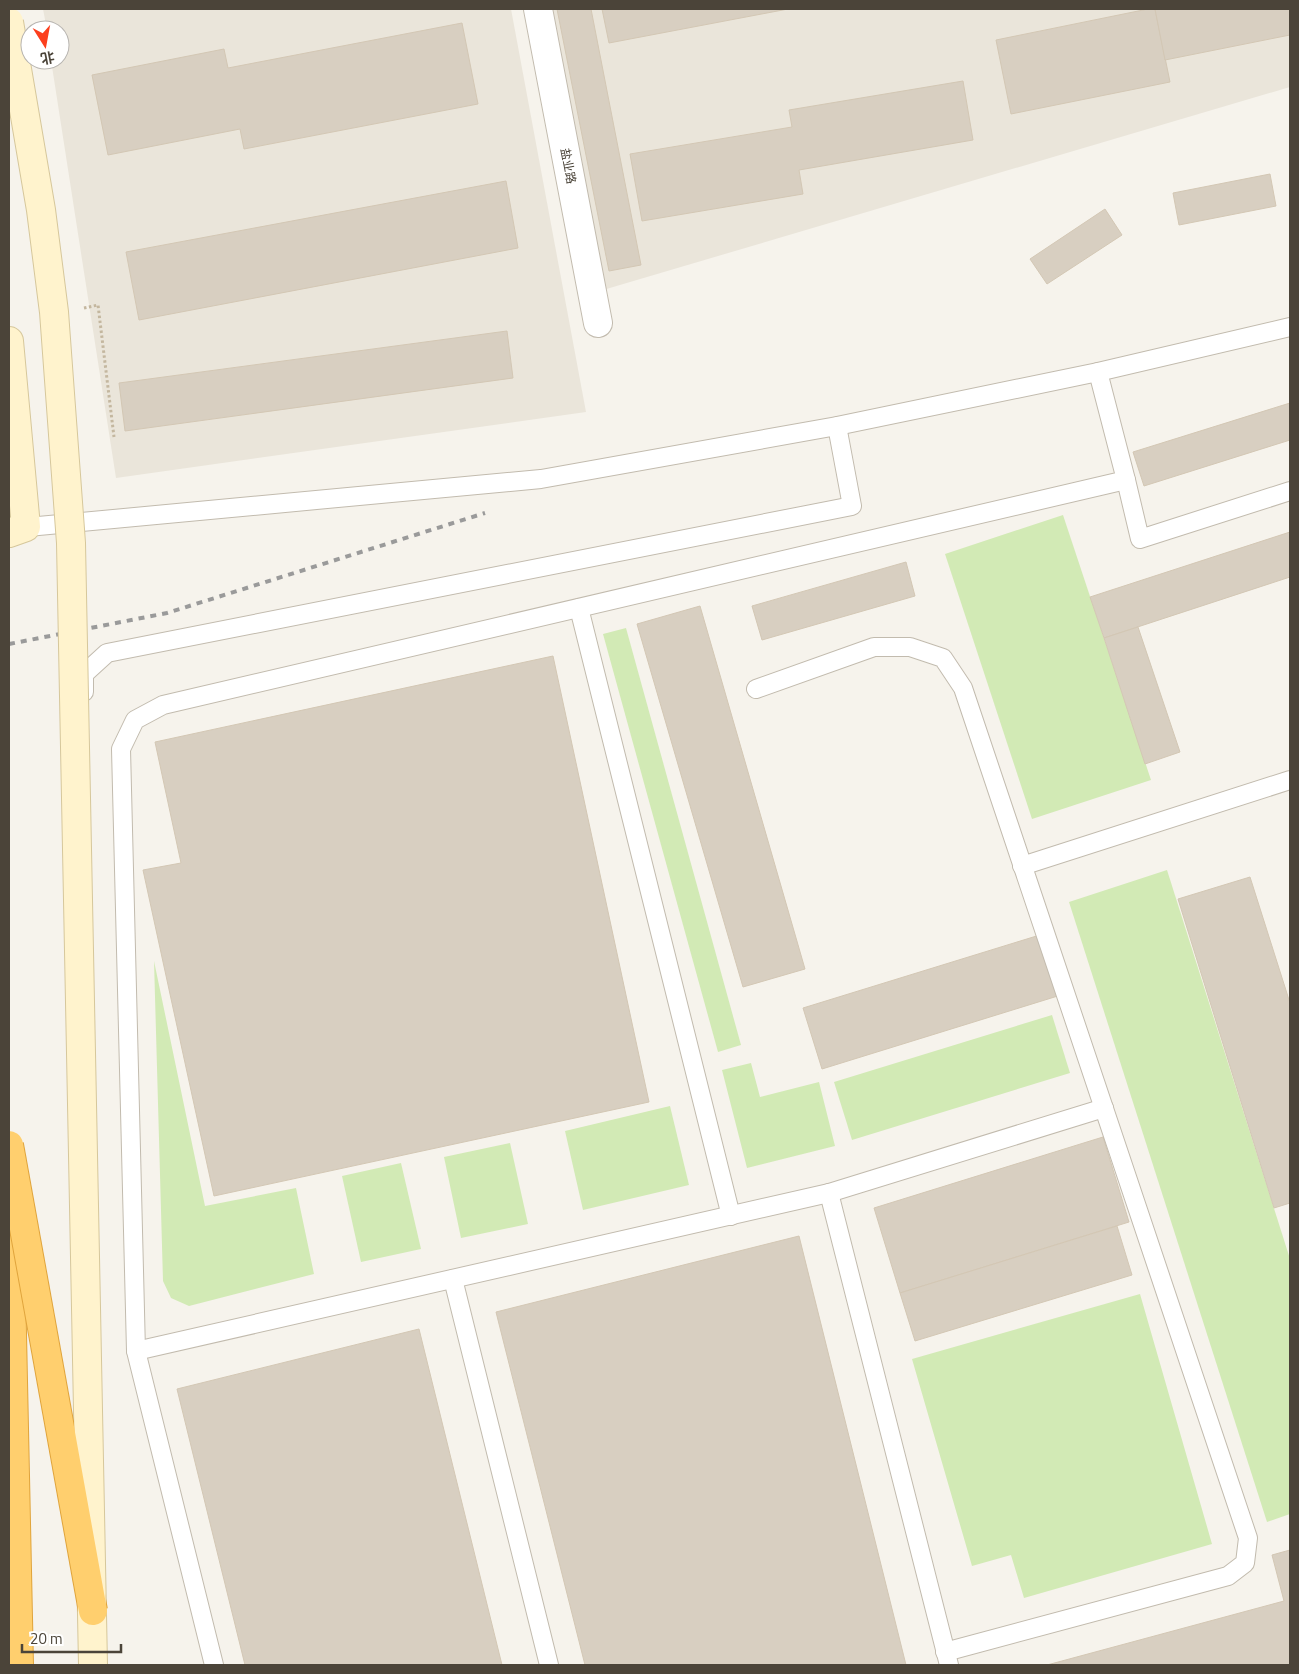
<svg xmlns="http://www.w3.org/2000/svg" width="1299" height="1674" viewBox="0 0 1299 1674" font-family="'Titillium Web','Noto Sans SC',sans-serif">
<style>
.residential{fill:#eae5da}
.green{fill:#d2eab5}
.building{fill:#d8cfc1;stroke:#d3c7b4}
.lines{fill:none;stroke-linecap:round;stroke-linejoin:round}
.lane-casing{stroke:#c2bbae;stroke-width:20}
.street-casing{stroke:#c2bbae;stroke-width:30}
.secondary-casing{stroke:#d6c79b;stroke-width:30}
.highway-casing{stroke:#e0a43c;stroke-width:30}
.path{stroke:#c4b79f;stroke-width:3;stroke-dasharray:2.5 2.5;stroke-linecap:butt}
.lane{stroke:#fff;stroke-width:18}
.street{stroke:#fff;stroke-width:28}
.secondary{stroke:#fff3cd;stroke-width:28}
.highway{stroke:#ffcf6e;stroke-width:28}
.rail{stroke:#9a9a9a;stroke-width:4;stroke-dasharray:6 6;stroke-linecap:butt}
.secondary-bridge-casing{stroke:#d6c79b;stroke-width:30;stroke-linecap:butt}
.highway-bridge-casing{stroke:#e0a43c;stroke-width:30;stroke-linecap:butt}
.secondary-bridge{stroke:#fff3cd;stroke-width:28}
.highway-bridge{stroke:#ffcf6e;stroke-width:28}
.labels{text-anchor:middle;stroke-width:4;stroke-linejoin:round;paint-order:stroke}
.street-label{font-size:12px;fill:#4b4439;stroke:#fff}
</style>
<rect width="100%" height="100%" fill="#f6f3ec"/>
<!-- residential -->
<g class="residential">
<polygon points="43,9 511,9 586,412 116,478 51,60 60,60 60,30 47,30"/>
<polygon points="549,9 1290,9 1290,87 603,290"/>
</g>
<!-- green -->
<g class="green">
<polygon points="1063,515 1151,780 1032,819 945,554"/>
<polygon points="626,628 741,1045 718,1052 603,634"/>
<polygon points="1167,870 1290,1259 1290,1514 1267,1522 1069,902"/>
<polygon points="154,961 205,1206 296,1188 314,1274 189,1306 171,1298 163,1281"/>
<polygon points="1052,1015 1070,1073 852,1140 834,1082"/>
<polygon points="751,1063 760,1097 819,1082 835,1146 747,1168 722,1070"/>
<polygon points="670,1106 689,1185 583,1210 565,1131"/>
<polygon points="510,1143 528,1224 461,1238 444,1157"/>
<polygon points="401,1163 421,1249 361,1262 342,1176"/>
<polygon points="1140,1294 1212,1544 1024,1598 1011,1555 972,1566 912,1359"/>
</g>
<!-- building -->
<g class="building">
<polygon points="557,9 591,9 641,265 609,271"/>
<polygon points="602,9 788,9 609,43"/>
<polygon points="1148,9 1155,9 1170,82 1011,114 996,40"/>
<polygon points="1155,9 1290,9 1290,35 1165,60"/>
<polygon points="462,23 478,104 244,149 240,129 108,155 92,75 224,49 228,68"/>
<polygon points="963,81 973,140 799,170 803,194 642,221 630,154 792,127 789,110"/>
<polygon points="1270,174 1276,206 1179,225 1173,193"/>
<polygon points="506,181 518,248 139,320 126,252"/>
<polygon points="1105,209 1122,235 1047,284 1030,259"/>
<polygon points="507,331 513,378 125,431 119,383"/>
<polygon points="1290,403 1290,440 1144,486 1133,452"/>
<polygon points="1290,532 1290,577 1104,638 1090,597"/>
<polygon points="906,562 915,596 762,640 752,606"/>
<polygon points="700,606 805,969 743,987 637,624"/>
<polygon points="1138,627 1180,752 1145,764 1104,638"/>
<polygon points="553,656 649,1102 214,1196 143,870 181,863 155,742"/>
<polygon points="1250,877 1290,1003 1290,1203 1274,1208 1178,899"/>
<polygon points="1043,934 1061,995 822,1069 803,1008"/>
<polygon points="1103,1137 1129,1222 900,1293 874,1208"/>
<polygon points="1117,1226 1132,1275 915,1341 900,1293"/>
<polygon points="799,1236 906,1665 585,1665 496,1312"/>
<polygon points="419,1329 502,1665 245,1665 177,1389"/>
<polygon points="1290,1550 1290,1665 1047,1665 1284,1601 1272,1555"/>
</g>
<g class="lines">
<defs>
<g id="lane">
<polyline points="1126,480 1140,539 1290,491"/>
<polyline points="17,528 541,479 837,426 1098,372 1290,327"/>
<polyline points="579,608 731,1216"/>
<polyline points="756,689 874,647 910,647 943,658 963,688 1248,1538 1245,1563 1228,1576 945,1652"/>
<polyline points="84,692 84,674 107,653 852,506 837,426"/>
<polyline points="1022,866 1290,780"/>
<polyline points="829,1193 949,1665"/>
<polyline points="453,1279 549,1665"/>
<polyline points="136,1351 829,1193 1104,1108"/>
<polyline points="214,1665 136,1351 121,749 135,720 163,705 1126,480 1098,372"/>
</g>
<polyline id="street" points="538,9 598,323"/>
<polyline id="secondary" points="9,341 26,527 9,533"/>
<polyline id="highway" points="9,1192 19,1665"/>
</defs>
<!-- lane casing -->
<use href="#lane" class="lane-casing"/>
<!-- street casing -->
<use href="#street" class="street-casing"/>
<!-- secondary casing -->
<use href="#secondary" class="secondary-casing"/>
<!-- highway casing -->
<use href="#highway" class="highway-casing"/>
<!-- path -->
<polyline class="path" points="84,308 98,305 114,437"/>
<!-- lane -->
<use href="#lane" class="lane"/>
<!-- street -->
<use href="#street" class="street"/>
<!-- secondary -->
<use href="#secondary" class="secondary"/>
<!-- highway -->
<use href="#highway" class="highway"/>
<!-- rail -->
<polyline class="rail" points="9,644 167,613 485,513"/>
<defs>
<polyline id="secondary-bridge" points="9,22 41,210 54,312 71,543 93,1665"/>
<polyline id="highway-bridge" points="9,1145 93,1611"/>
</defs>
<!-- secondary-bridge casing -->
<use href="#secondary-bridge" class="secondary-bridge-casing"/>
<!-- highway-bridge casing -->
<use href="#highway-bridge" class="highway-bridge-casing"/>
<!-- secondary-bridge -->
<use href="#secondary-bridge" class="secondary-bridge"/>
<!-- highway-bridge -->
<use href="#highway-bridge" class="highway-bridge"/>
</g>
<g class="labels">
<!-- street labels -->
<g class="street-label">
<text transform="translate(568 166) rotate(79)" y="4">盐业路</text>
</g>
</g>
<!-- border -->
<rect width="1299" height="1674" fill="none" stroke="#4b4439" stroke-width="20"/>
<!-- north arrow -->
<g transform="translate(45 45) rotate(169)"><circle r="24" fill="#ffffff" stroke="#b7b4b0"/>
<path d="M0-4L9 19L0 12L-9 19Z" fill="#fc3f1d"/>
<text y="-8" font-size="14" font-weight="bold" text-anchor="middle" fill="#4b4439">北</text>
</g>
<!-- scale -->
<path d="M22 1644v8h99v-8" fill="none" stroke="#4b4439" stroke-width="2.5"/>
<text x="30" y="1644" font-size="15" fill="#4b4439" stroke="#ffffff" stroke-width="4" paint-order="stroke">20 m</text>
</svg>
